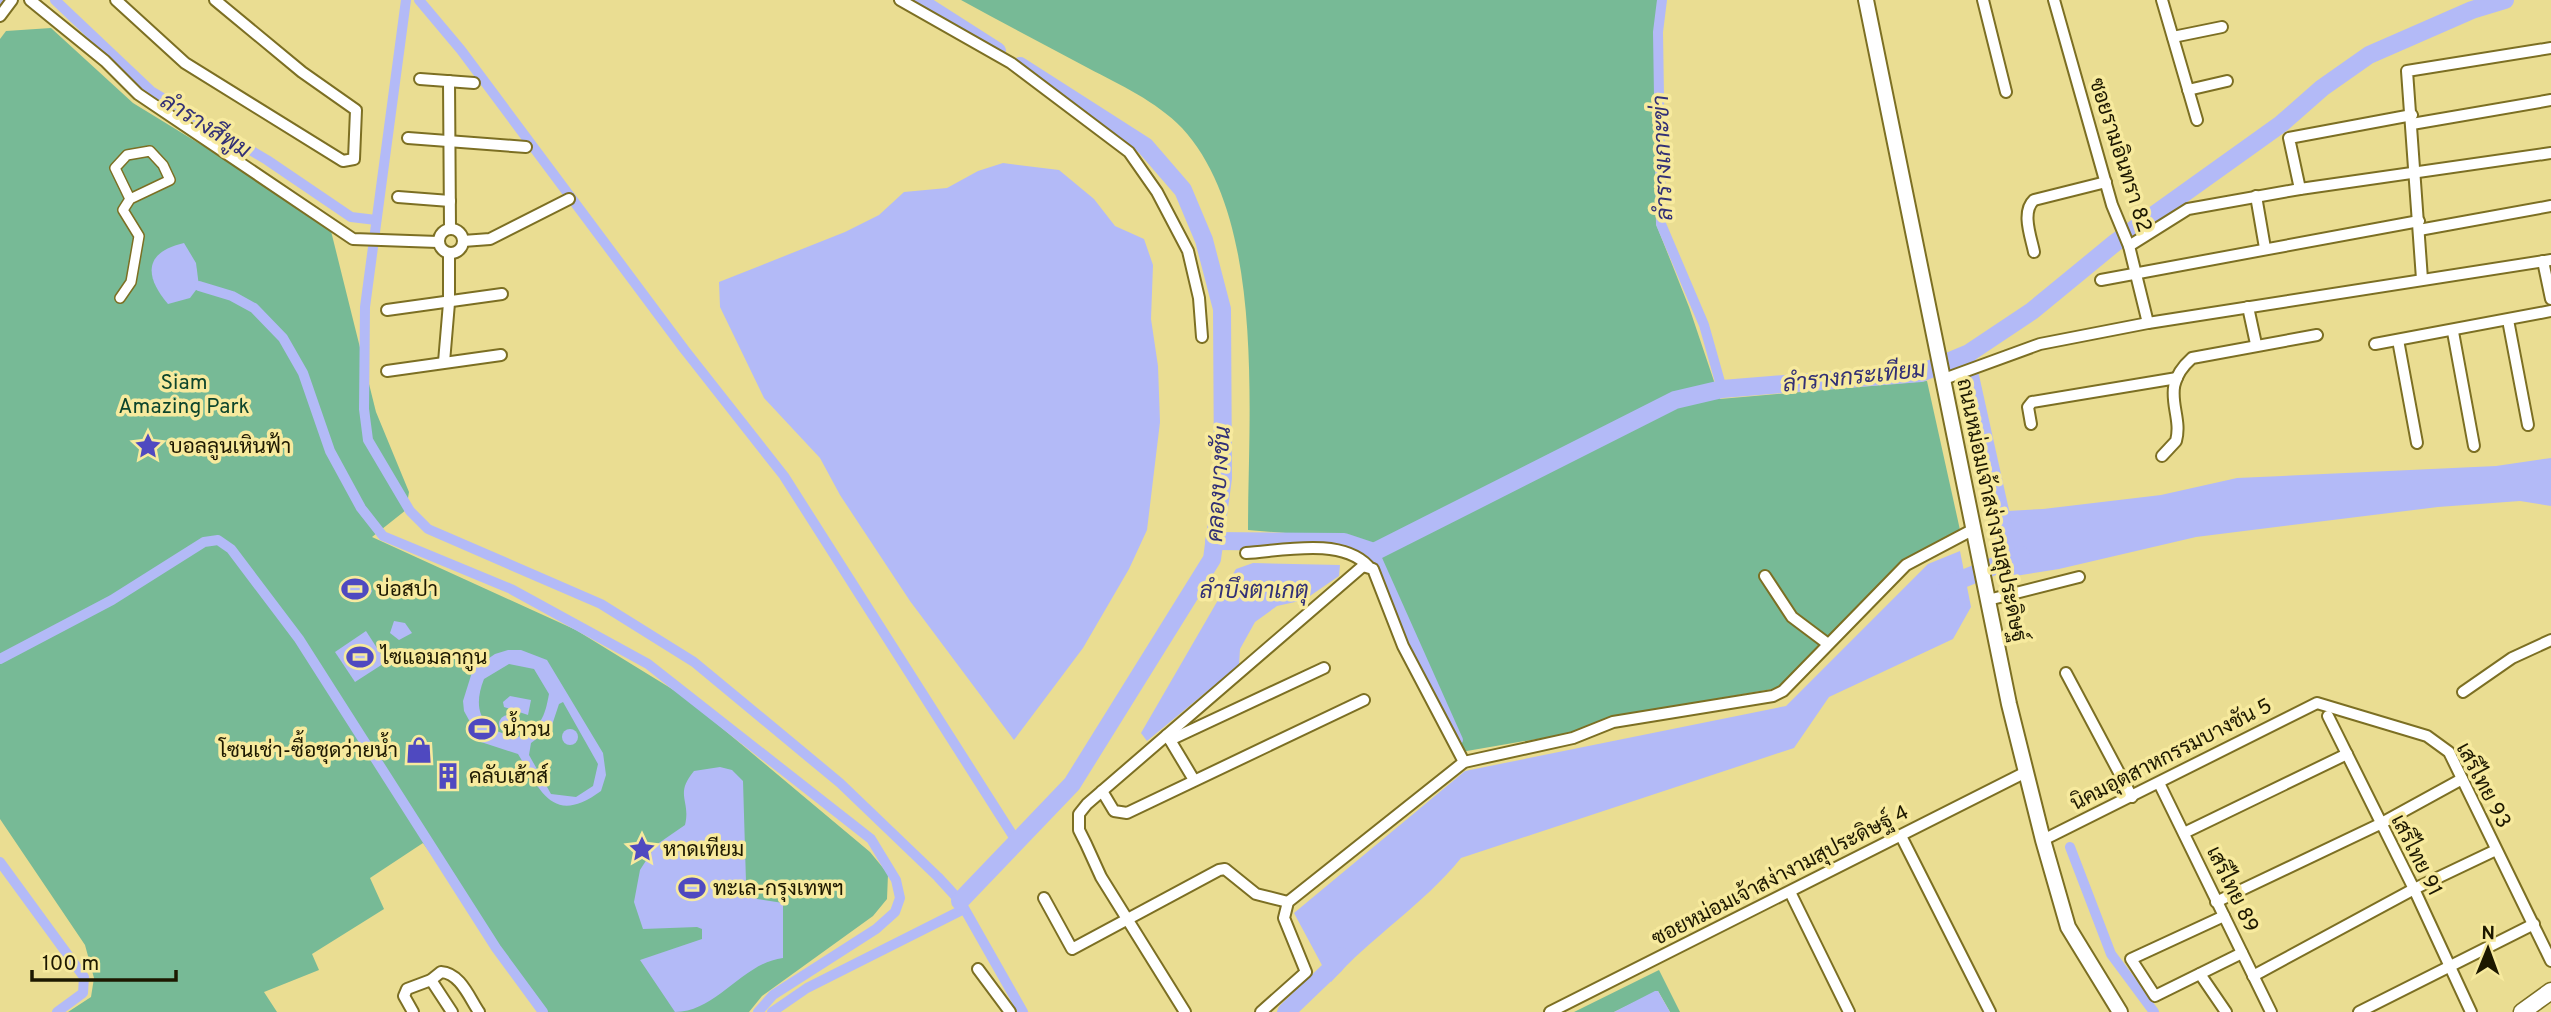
<svg xmlns="http://www.w3.org/2000/svg" width="2551" height="1012" viewBox="0 0 2551 1012" font-family="Overpass,Sarabun,sans-serif">
<style>
.green{fill:#77ba96}
.water{fill:#b3baf7;fill-rule:evenodd}
.lines{fill:none;stroke-linecap:round;stroke-linejoin:round}
.canal{stroke:#b3baf7;stroke-width:10}
.river{stroke:#b3baf7;stroke-width:18}
.pedestrian-casing{stroke:#7c6f23;stroke-width:12}
.minor-casing{stroke:#7c6f23;stroke-width:14}
.tertiary-casing{stroke:#7c6f23;stroke-width:18}
.secondary-casing{stroke:#7c6f23;stroke-width:19}
.pedestrian{stroke:#fff;stroke-width:9}
.minor{stroke:#fff;stroke-width:10}
.tertiary{stroke:#fff;stroke-width:14}
.secondary{stroke:#fff;stroke-width:16}
.labels{text-anchor:middle;stroke-width:7;stroke-linejoin:round;paint-order:stroke}
.street-label{font-size:21px;fill:#1d1800;stroke:#f7ea9e}
.park-label{font-size:21px;fill:#0d452c;stroke:#f7ea9e}
.poi-label{font-size:21px;fill:#1d1800;stroke:#f7ea9e;text-anchor:start}
.water-label{font-size:23px;font-style:italic;fill:#323076;stroke:#f7ea9e}
</style>
<rect width="100%" height="100%" fill="#eadd92"/>
<!-- green -->
<g class="green">
<path d="M961,0h697l-4,33 2,191 33,83 31,92 207,-18 33,149 -52,27 -130,131 -166,29 -40,16 -111,19 -60,-128 -26,-67 -25,-19 -102,-8c0,-117 18,-311 -66,-402 -26,-27 -62,-43 -94,-60 -43,-23 -85,-45 -127,-68z"/>
<polygon points="51,28 133,103 329,223 376,412 409,492 406,510 372,537 576,630 685,697 870,852 888,874 887,899 873,916 762,996 749,1012 547,1012 423,843 370,878 384,909 312,954 319,970 264,992 277,1012 68,1012 91,997 94,978 85,945 0,819 0,39 6,31"/>
<polygon points="1659,970 1680,1012 1670,1012 1658,991 1614,1012 1574,1012"/>
</g>
<!-- water -->
<g class="water">
<polygon points="1003,163 1059,170 1094,199 1115,226 1144,239 1153,265 1151,319 1158,366 1160,422 1147,530 1129,569 1083,648 1014,740 910,601 840,495 820,458 764,398 720,307 719,282 845,232 879,215 904,192 947,188 978,171"/>
<path d="M184,243l12,20 3,23 -9,12 -22,6c-24,-28 -24,-52 16,-61z"/>
<polygon points="2551,458 2551,506 2520,501 2438,507 2196,537 2059,569 2003,578 1990,512 2043,509 2161,495 2237,478 2496,466"/>
<path d="M1960,551l11,56 -18,32 -124,58 -35,51 -333,110c-38,47 -90,79 -130,124l-37,-69 171,-142 321,-65 142,-142z"/>
<polygon points="1253,563 1340,565 1339,576 1304,600 1277,606 1255,622 1240,649 1239,665 1147,741 1141,733 1236,569"/>
<polygon points="358,576 363,581 361,585 369,586 372,591 370,595 352,602 348,600 349,594 341,591 339,587"/>
<polygon points="394,621 405,623 412,633 399,640 390,633"/>
<polygon points="366,631 386,662 355,682 335,652"/>
<path d="M508,650h13l26,10 56,93 3,22 -5,16c-48,35 -60,1 -83,-37l-37,-12 -17,-31 -1,-10 10,-32 22,-15zM509,664l25,5 15,25c-4,22 -8,35 -31,43 -35,-5 -47,-25 -34,-58zM563,702l35,62 -5,22 -17,11 -25,-3 -22,-39 2,-12 20,-15 8,-24z"/>
<polygon points="510,696 531,700 528,715 504,707 503,702"/>
<circle cx="508" cy="724" r="9"/>
<circle cx="570" cy="737" r="8"/>
<path d="M720,767l12,3 11,11 3,101 11,17 26,4v55c-41,5 -66,54 -108,54l-35,-52 62,-21v-10l-5,-2 -54,2 -9,-27 6,-32 16,-25 29,-20c6,-25 -11,-30 9,-54z"/>
<polygon points="1658,991 1670,1012 1614,1012 1655,991"/>
</g>
<g class="lines">
<!-- canal -->
<g class="canal">
<polyline points="55,0 151,91 267,160 351,217 376,220"/>
<polyline points="406,0 365,307 364,409 368,440 410,511 428,529 601,604 694,662 840,783 938,877 960,901 1023,1012"/>
<polyline points="419,0 461,50 684,349 784,476 1017,842"/>
<polyline points="1662,0 1658,32 1661,224 1704,325 1722,389"/>
<polyline points="0,3 2,0"/>
<polyline points="199,286 232,296 254,308 283,338 303,373 330,451 361,508 383,536 511,589 648,664 871,839 896,880 900,898 895,912 876,929 773,995 758,1012"/>
<polyline points="1969,353 2007,524"/>
<polyline points="1374,552 1458,740"/>
<polyline points="0,659 112,600 204,542 218,540 231,549 299,639 496,948 543,1012"/>
<polyline points="2070,847 2111,954 2154,1012"/>
<polyline points="0,862 84,977 83,993 57,1012"/>
<polyline points="772,1012 807,988 964,909"/>
</g>
<!-- river -->
<g class="river">
<polyline points="917,0 997,51"/>
<polyline points="1214,541 1344,542 1374,552 1675,400 1722,389 1921,373 1969,353 2032,311 2116,242 2281,124 2322,88 2369,55 2472,10 2505,0"/>
<polyline points="1945,591 1953,583 2021,555"/>
<polyline points="960,901 1072,784 1212,559 1223,478 1222,309 1204,240 1183,190 1145,146 1020,66"/>
<polyline points="1286,1012 1335,965 1341,956"/>
</g>
<defs>
<polyline id="pedestrian" points="120,298 131,282 139,236 123,210 130,199 170,180 163,165 150,151 127,155 115,168 130,199"/>
<g id="minor">
<polyline points="30,0 105,61 138,94 353,239 438,242"/>
<polyline points="116,0 185,63 343,161 354,159 356,110 302,72 215,0"/>
<polyline points="900,0 1011,63 1129,152 1157,192 1188,251 1199,298 1202,337"/>
<polyline points="1983,0 2006,92"/>
<polyline points="2054,0 2112,205 2129,246 2148,323"/>
<polyline points="2162,0 2197,120"/>
<polyline points="0,16 12,0"/>
<polyline points="2173,37 2222,27"/>
<polyline points="420,79 474,83"/>
<polyline points="449,81 450,228"/>
<polyline points="2188,90 2227,81"/>
<polyline points="2412,124 2551,100"/>
<polyline points="408,138 526,147"/>
<polyline points="2300,189 2289,138 2412,115"/>
<polyline points="2256,196 2265,248"/>
<polyline points="398,197 450,201"/>
<circle cx="451" cy="241" r="12"/>
<polyline points="2419,230 2551,206"/>
<polyline points="463,241 490,239 569,199"/>
<polyline points="2129,246 2188,209 2300,189 2551,153"/>
<path d="M2034,252c-3,-15 -13,-40 0,-52l72,-18"/>
<polyline points="2543,261 2551,299"/>
<polyline points="2422,279 2407,71 2551,48"/>
<polyline points="2101,280 2419,221"/>
<polyline points="2248,307 2256,344"/>
<polyline points="387,310 502,294"/>
<polyline points="2508,320 2528,425"/>
<polyline points="2453,332 2474,446"/>
<polyline points="2398,340 2417,443"/>
<polyline points="2375,344 2551,311"/>
<polyline points="444,362 449,303 449,253"/>
<polyline points="387,371 501,355"/>
<polyline points="1944,379 2040,344 2148,323 2551,260"/>
<polyline points="2031,424 2028,407 2032,402 2177,378"/>
<path d="M2162,456l14,-15c8,-29 -19,-52 16,-83l125,-23"/>
<path d="M1246,553c35,-2 95,-16 122,13"/>
<polyline points="1765,576 1792,617 1828,644"/>
<polyline points="1988,600 2079,577"/>
<polyline points="2066,673 2132,797"/>
<polyline points="2463,692 2512,658 2551,640"/>
<polyline points="2328,716 2414,889 2471,1012"/>
<polyline points="1167,735 1194,780"/>
<polyline points="1170,740 1324,668"/>
<polyline points="2159,783 2271,1012"/>
<polyline points="1102,791 1114,811 1127,813 1364,700"/>
<polyline points="2184,833 2347,754"/>
<polyline points="1901,836 1990,1012"/>
<polyline points="2043,840 2317,703 2427,736 2449,752 2551,961"/>
<polyline points="1790,892 1849,1012"/>
<polyline points="1044,898 1072,949 1219,870 1225,869 1256,894 1288,902"/>
<polyline points="2216,902 2380,824 2462,779"/>
<polyline points="2224,916 2131,959 2155,996 2242,953"/>
<polyline points="978,969 1010,1012"/>
<polyline points="2200,974 2226,1012"/>
<polyline points="2253,976 2414,889 2496,850"/>
<polyline points="431,980 452,1012"/>
<path d="M413,1012l-9,-16 3,-7 24,-9 10,-8c19,1 28,25 38,40"/>
<polyline points="1185,1012 1101,877 1086,844 1079,830 1079,814 1087,804 1363,566 1373,569 1403,646 1464,762"/>
<polyline points="1261,1012 1306,972 1284,918 1288,902 1464,762 1573,738 1613,722 1773,696 1783,691 1906,565 1974,529"/>
<polyline points="1550,1012 2026,772"/>
<polyline points="2359,1012 2534,924"/>
</g>
<polyline id="tertiary" points="1866,0 2009,704 2043,840 2068,927 2120,1012"/>
<polyline id="secondary" points="2522,1012 2551,991"/>
</defs>
<!-- pedestrian casing -->
<use href="#pedestrian" class="pedestrian-casing"/>
<!-- minor casing -->
<use href="#minor" class="minor-casing"/>
<!-- tertiary casing -->
<use href="#tertiary" class="tertiary-casing"/>
<!-- secondary casing -->
<use href="#secondary" class="secondary-casing"/>
<!-- pedestrian -->
<use href="#pedestrian" class="pedestrian"/>
<!-- minor -->
<use href="#minor" class="minor"/>
<!-- tertiary -->
<use href="#tertiary" class="tertiary"/>
<!-- secondary -->
<use href="#secondary" class="secondary"/>
</g>
<!-- icons -->
<defs>
<symbol id="sight-bare" viewBox="-9 -9 18 18"><path d="M0-6L1.8-2.2L6-1.7L2.9 1.2L3.7 5.4L0 3.3L-3.7 5.4L-2.9 1.2L-6-1.7L-1.8-2.2Z" fill="#4f49c0" stroke="#f7ea9e" stroke-width="2.5" paint-order="stroke"/></symbol>
<symbol id="stadium-bare" viewBox="-9 -9 18 18"><path d="M0-5a6.5 5 0 1 0 0 10a6.5 5 0 1 0 0-10ZM-3.5-1.8h7v3.6h-7Z" fill="#4f49c0" stroke="#f7ea9e" stroke-width="2.5" paint-order="stroke"/></symbol>
<symbol id="shop-bare" viewBox="-9 -9 18 18"><path d="M-5-2.5h2.3a2.7 3.5 0 0 1 5.4 0H5L5.5 6h-11ZM-1.5-2.5h3a1.5 2.3 0 0 0-3 0Z" fill="#4f49c0" stroke="#f7ea9e" stroke-width="2.5" paint-order="stroke"/></symbol>
<symbol id="building-bare" viewBox="-9 -9 18 18"><path d="M-4-6H4V6H1V3H-1V6H-4ZM-2.5-4.3h1.7v1.8h-1.7ZM.8-4.3h1.7v1.8H.8ZM-2.5-1h1.7V.8h-1.7ZM.8-1h1.7V.8H.8Z" fill="#4f49c0" stroke="#f7ea9e" stroke-width="2.5" paint-order="stroke"/></symbol>
</defs>
<g fill-rule="evenodd">
<use href="#sight-bare" x="129" y="427" width="38" height="38"/>
<use href="#stadium-bare" x="336" y="570" width="38" height="38"/>
<use href="#stadium-bare" x="341" y="638" width="38" height="38"/>
<use href="#stadium-bare" x="463" y="710" width="38" height="38"/>
<use href="#shop-bare" x="400" y="731" width="38" height="38"/>
<use href="#building-bare" x="429" y="757" width="38" height="38"/>
<use href="#sight-bare" x="623" y="830" width="38" height="38"/>
<use href="#stadium-bare" x="673" y="869" width="38" height="38"/>
</g>
<g class="labels">
<!-- street labels -->
<g class="street-label">
<text transform="translate(2121 155) rotate(72)" y="7">ซอยรามอินทรา 82</text>
<text transform="translate(1992 510) rotate(78)" y="7">ถนนหม่อมเจ้าสง่างามสุประดิษฐ์</text>
<text transform="translate(2171 754) rotate(-27)" y="7">นิคมอุตสาหกรรมบางชัน 5</text>
<text transform="translate(2484 785) rotate(62)" y="7">เสรีไทย 93</text>
<text transform="translate(2417 855) rotate(63)" y="7">เสรีไทย 91</text>
<text transform="translate(1780 875) rotate(-27)" y="7">ซอยหม่อมเจ้าสง่างามสุประดิษฐ์ 4</text>
<text transform="translate(2233 889) rotate(64)" y="7">เสรีไทย 89</text>
</g>
<!-- park labels -->
<g class="park-label">
<text x="184" y="389">Siam<tspan x="184" dy="24">Amazing Park</tspan></text>
</g>
<!-- poi labels -->
<g class="poi-label">
<text x="169" y="453">บอลลูนเหินฟ้า</text>
<text x="376" y="596">บ่อสปา</text>
<text x="381" y="664">ไซแอมลากูน</text>
<text x="503" y="736">น้ำวน</text>
<text x="398" y="757" text-anchor="end">โซนเช่า-ซื้อชุดว่ายน้ำ</text>
<text x="469" y="783">คลับเฮ้าส์</text>
<text x="663" y="856">หาดเทียม</text>
<text x="713" y="895">ทะเล-กรุงเทพฯ</text>
</g>
<!-- water labels -->
<g class="water-label">
<text transform="translate(206 125) rotate(32)" y="8">ลำรางสีพูม</text>
<text transform="translate(1662 158) rotate(-92)" y="8">ลำรางเกาะข่า</text>
<text transform="translate(1854 376) rotate(-6)" y="8">ลำรางกระเทียม</text>
<text transform="translate(1218 484) rotate(-86)" y="8">คลองบางชัน</text>
<text x="1254" y="598">ลำบึงตาเกตุ</text>
</g>
</g>
<!-- north arrow -->
<g transform="translate(2488 949) rotate(1)" stroke="#f7ea9e" stroke-width="5" paint-order="stroke">
<path d="M0-5L12 26L0 18L-12 26Z" fill="#1d1800"/>
<text y="-10" font-size="19" font-weight="bold" text-anchor="middle" fill="#1d1800">N</text>
</g>
<!-- scale -->
<path d="M32 970v10h144v-10" fill="none" stroke="#1d1800" stroke-width="3.5"/>
<text x="42" y="970" font-size="21" fill="#1d1800" stroke="#f7ea9e" stroke-width="5" paint-order="stroke">100 m</text>
</svg>
